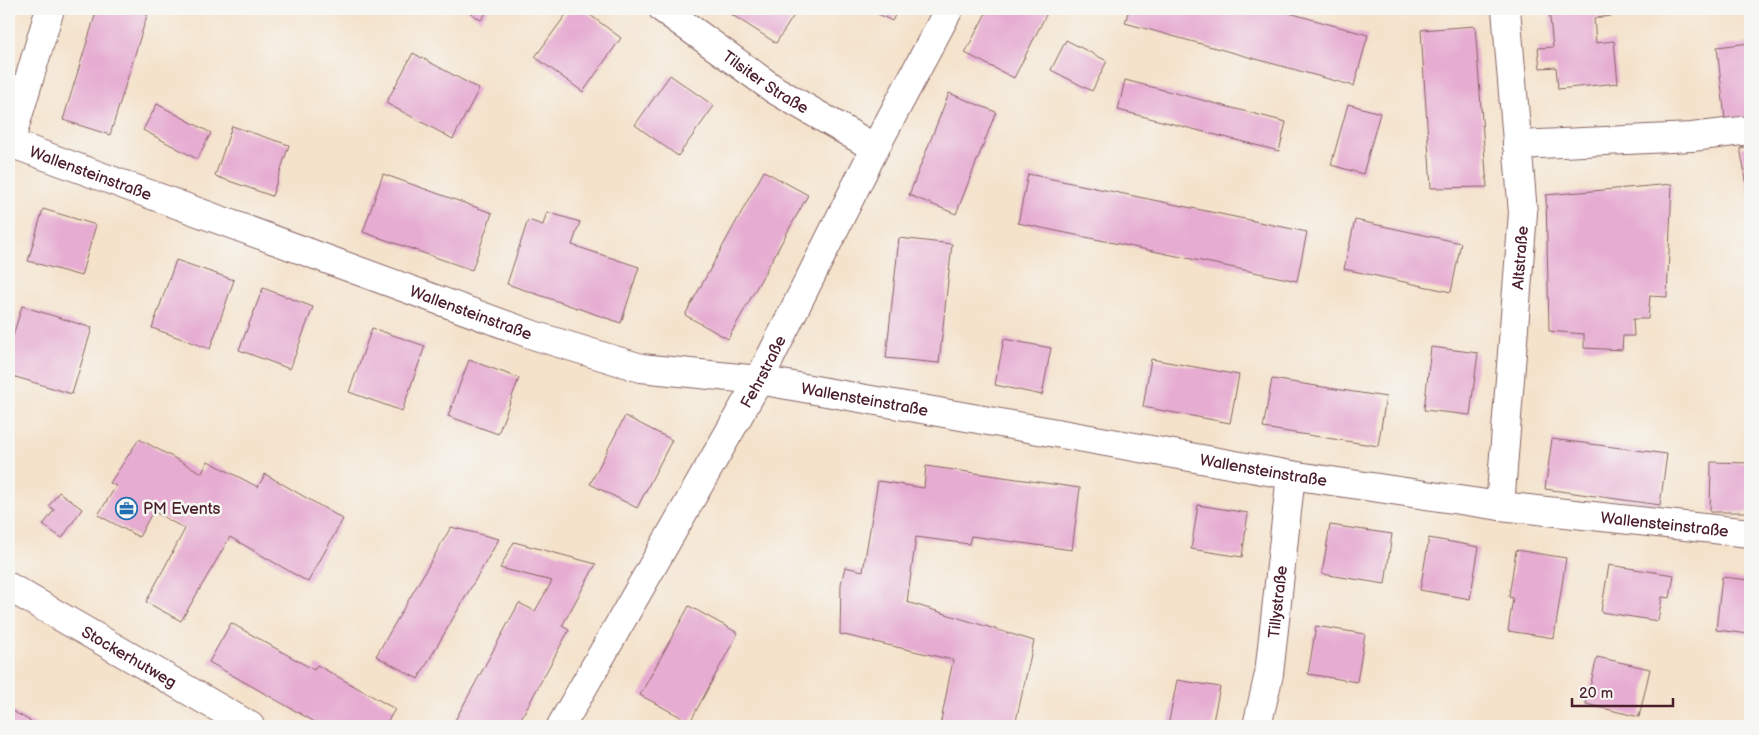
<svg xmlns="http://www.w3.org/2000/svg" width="1759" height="735" viewBox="0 0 1759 735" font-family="'Balsamiq Sans',sans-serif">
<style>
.building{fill:#e6acd1}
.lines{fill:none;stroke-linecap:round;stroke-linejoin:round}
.minor-casing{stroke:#866363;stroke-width:30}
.minor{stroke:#fff;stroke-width:28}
.labels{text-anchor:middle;stroke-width:5;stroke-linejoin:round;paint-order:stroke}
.street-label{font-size:16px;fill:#4a1f2b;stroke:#f6f6f2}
.poi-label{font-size:16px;fill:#4a1f2b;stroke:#f6f6f2;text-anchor:start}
</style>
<rect width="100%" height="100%" fill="#f6f6f2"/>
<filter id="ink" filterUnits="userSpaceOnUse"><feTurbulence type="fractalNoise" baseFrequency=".02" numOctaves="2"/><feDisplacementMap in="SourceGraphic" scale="10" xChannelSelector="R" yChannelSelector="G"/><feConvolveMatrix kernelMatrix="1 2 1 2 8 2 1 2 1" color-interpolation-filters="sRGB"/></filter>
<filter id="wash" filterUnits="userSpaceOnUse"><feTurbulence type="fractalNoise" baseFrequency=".0096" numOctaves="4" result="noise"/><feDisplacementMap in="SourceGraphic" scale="20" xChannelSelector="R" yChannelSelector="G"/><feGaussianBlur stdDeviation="1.12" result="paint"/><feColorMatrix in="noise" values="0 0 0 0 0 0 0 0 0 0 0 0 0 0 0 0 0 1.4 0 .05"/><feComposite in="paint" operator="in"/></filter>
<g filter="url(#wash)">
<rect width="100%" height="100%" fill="#f4e2cb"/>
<g id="blocks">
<!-- building -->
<g class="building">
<polygon points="97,9 149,9 110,135 63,120"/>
<polygon points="465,9 489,9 481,20"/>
<polygon points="570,9 582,9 621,38 583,92 535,57"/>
<polygon points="723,9 798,9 776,43"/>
<polygon points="868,9 898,9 892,21"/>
<polygon points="988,9 1049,9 1014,78 965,53"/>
<polygon points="1129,9 1275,9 1368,35 1354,86 1125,23"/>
<polygon points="1549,9 1610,9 1611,16 1594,18 1596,43 1614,41 1618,83 1558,89 1556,67 1540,68 1538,48 1553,47"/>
<polygon points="1475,26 1487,187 1431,188 1421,30"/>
<polygon points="1066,40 1107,61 1092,91 1051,70"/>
<polygon points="1750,43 1750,117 1725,119 1717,47"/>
<polygon points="413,53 479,89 453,139 386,103"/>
<polygon points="670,75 714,106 678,156 635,125"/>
<polygon points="1125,80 1286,122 1279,151 1118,110"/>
<polygon points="949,93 996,112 956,214 909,195"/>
<polygon points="157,104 211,133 197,159 143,130"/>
<polygon points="1348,104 1380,113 1363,174 1331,165"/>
<polygon points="232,126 289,145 272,196 215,176"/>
<polygon points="1750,146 1750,196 1749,196 1740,148"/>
<polygon points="764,171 808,195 728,339 685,315"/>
<polygon points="383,174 492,213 472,270 363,232"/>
<polygon points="1028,174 1307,232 1297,281 1018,223"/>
<polygon points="1672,184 1667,297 1650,296 1648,319 1633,319 1634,336 1623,336 1622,350 1584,348 1584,334 1549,331 1546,195"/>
<polygon points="43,209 96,225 81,276 28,261"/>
<polygon points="547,212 580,222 572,245 639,267 621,323 507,284 528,220 543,225"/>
<polygon points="1355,220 1461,243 1451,292 1344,269"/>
<polygon points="899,238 952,244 939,363 886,358"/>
<polygon points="176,260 234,280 210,349 152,328"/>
<polygon points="263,288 313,307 290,369 239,350"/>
<polygon points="22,306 92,328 72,394 9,375 9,349"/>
<polygon points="372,328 425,346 402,411 349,392"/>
<polygon points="1004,339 1051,348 1042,395 995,385"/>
<polygon points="1431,347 1478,353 1470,415 1424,410"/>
<polygon points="1151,359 1239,375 1230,423 1143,407"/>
<polygon points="469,360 519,378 498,434 448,416"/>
<polygon points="1272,379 1386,397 1378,446 1263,428"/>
<polygon points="625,416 672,440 637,508 590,484"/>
<polygon points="139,439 202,473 208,461 258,487 265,474 343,519 308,582 230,537 181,621 146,602 185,529 153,511 139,537 98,515 116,486 110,483"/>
<polygon points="1552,439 1667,454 1660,505 1545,489"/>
<polygon points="1711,462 1750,463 1750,512 1710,512"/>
<polygon points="926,466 1080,488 1072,550 971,536 969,544 916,537 907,602 1034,641 1015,725 1019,726 940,726 953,660 840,634 841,584 845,567 863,571 878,481 924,488"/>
<polygon points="59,492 82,509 62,538 43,525 54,510 49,506"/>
<polygon points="1198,505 1248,513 1242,557 1191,549"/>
<polygon points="1330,525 1392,534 1385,584 1322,574"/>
<polygon points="451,527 499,539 418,679 376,656"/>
<polygon points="1429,538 1479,547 1470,599 1420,590"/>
<polygon points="514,542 596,564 562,626 569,630 517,726 452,726 519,603 535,611 552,581 500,568"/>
<polygon points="1516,550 1566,558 1554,638 1508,631 1513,598 1509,597"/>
<polygon points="1609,565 1674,575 1670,598 1662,597 1658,621 1601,612"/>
<polygon points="1722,577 1750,580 1750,634 1716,630"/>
<polygon points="689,606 738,633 690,722 640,695"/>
<polygon points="231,623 314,670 317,665 395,709 385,726 322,726 209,662"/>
<polygon points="1316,626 1365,634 1357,682 1308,674"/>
<polygon points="1597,657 1650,669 1639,717 1586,704"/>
<polygon points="1177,680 1220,687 1212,726 1168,726"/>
<polygon points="9,709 39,726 9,726"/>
</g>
</g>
</g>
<g filter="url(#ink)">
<use href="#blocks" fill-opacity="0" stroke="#866363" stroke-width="1"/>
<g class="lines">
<defs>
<g id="minor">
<path id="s1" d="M663,9l112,81 100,58"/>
<path id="s2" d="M10,143l526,193 105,32 118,12 532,95 209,31 250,27"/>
<polyline points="1517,145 1692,137 1750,130"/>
<polyline points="9,146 50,9"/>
<path id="s3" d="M1500,506l23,-293 -17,-204"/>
<path id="s4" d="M9,587l241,139"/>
<path id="s5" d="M561,726l198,-346 116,-232 74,-139"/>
<path id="s6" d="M1257,726l12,-52 22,-199"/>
</g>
</defs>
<!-- minor casing -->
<use href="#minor" class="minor-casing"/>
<!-- minor -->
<use href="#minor" class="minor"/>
</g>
</g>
<!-- icons -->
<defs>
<symbol id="office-ring" viewBox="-11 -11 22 22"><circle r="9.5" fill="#f6f6f2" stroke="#1f6fb2" stroke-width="1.5"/><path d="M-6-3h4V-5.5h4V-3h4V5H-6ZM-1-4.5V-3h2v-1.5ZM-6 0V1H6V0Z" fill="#1f6fb2"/></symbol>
</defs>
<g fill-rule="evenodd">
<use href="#office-ring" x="114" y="496" width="25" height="25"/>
</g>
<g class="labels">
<!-- street labels -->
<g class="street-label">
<text dy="6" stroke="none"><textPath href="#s1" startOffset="126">Tilsiter Straße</textPath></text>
<text dy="6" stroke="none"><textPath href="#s2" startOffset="86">Wallensteinstraße</textPath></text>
<text dy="6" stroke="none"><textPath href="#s3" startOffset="249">Altstraße</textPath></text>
<text dy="6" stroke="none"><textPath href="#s2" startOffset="491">Wallensteinstraße</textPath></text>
<text dy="6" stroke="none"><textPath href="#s5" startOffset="408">Fehrstraße</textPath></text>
<text dy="6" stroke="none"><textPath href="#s2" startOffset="896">Wallensteinstraße</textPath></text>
<text dy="6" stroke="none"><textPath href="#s2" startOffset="1301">Wallensteinstraße</textPath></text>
<text dy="6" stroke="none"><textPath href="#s2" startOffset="1706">Wallensteinstraße</textPath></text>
<text dy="6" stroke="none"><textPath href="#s6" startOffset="126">Tillystraße</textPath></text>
<text dy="6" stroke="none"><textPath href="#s4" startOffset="139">Stockerhutweg</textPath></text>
</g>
<!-- poi labels -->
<g class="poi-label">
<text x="143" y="514">PM Events</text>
</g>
</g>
<!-- margin -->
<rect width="1759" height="735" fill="none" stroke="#f6f6f2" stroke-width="30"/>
<!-- scale -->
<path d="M1572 698v8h101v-8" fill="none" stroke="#4a1f2b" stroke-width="2.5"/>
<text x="1579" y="698" font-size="15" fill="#4a1f2b" stroke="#f6f6f2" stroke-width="4" paint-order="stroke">20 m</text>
</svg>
